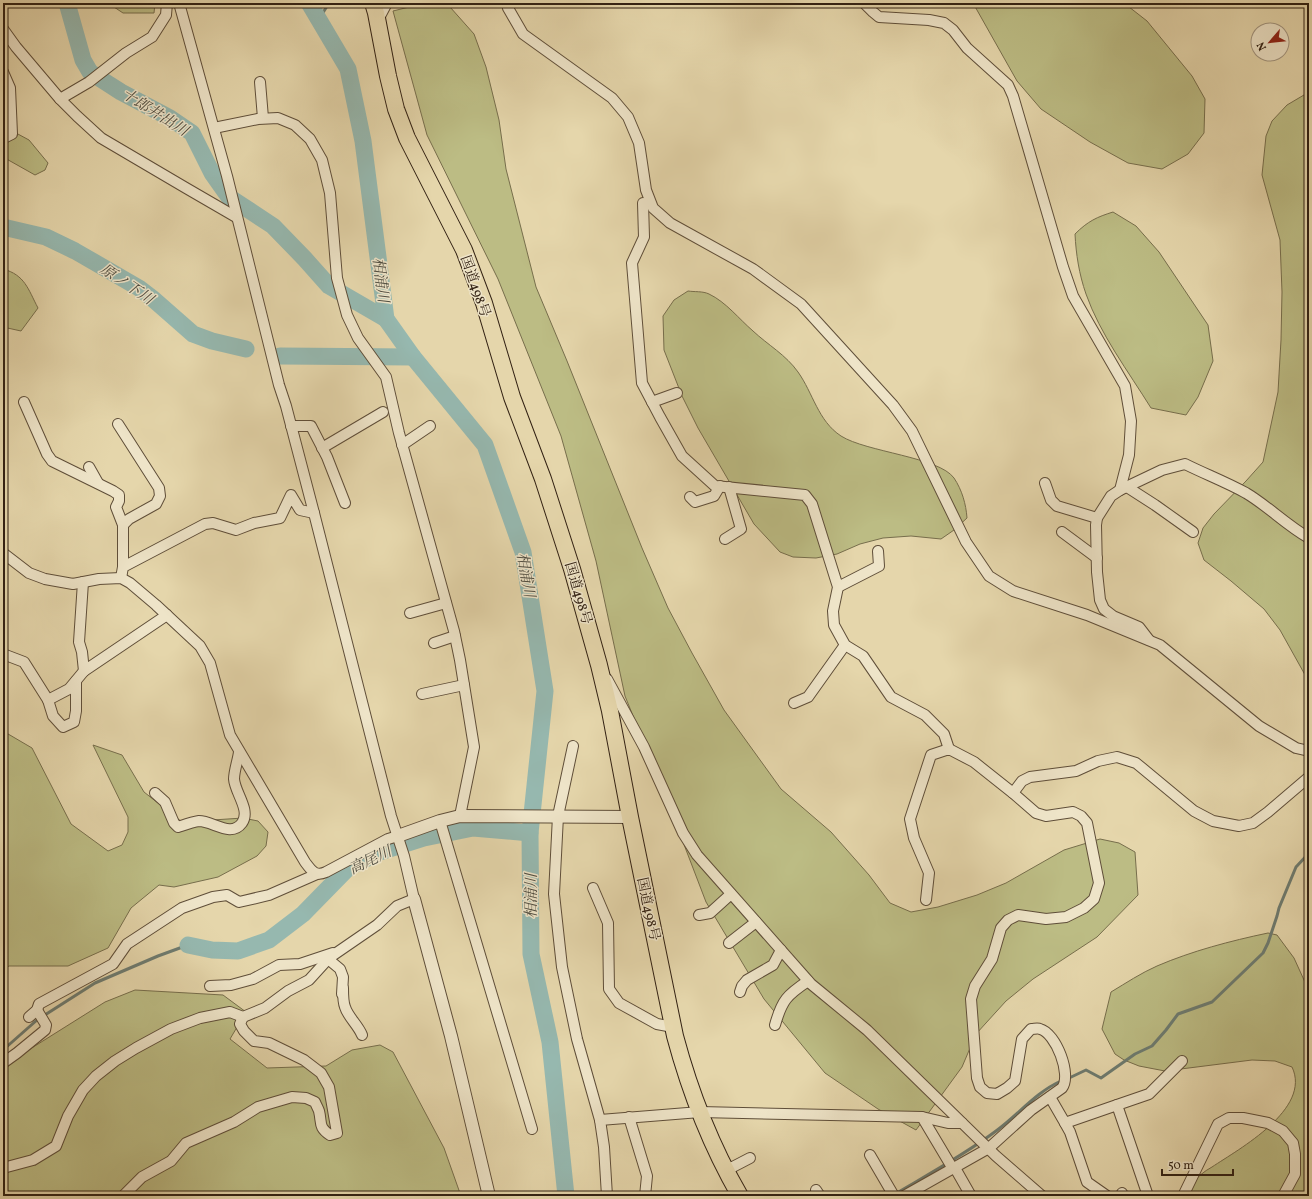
<svg xmlns="http://www.w3.org/2000/svg" width="1312" height="1199" viewBox="0 0 1312 1199" font-family="Vollkorn,'Noto Serif JP',serif">
<style>
.green{fill:#bcbc84;stroke:#776e4c}
.lines{fill:none;stroke-linecap:round;stroke-linejoin:round}
.stream{stroke:#6e7c71;stroke-width:3}
.river{stroke:#96b8af;stroke-width:17}
.minor-casing{stroke:#5f4e39;stroke-width:12}
.tertiary-casing{stroke:#5f4e39;stroke-width:14}
.trunk-casing{stroke:#322113;stroke-width:18}
.minor{stroke:#eee4c8;stroke-width:10}
.tertiary{stroke:#eee4c8;stroke-width:12}
.trunk{stroke:#e5d6ab;stroke-width:16}
.labels{text-anchor:middle;stroke-width:3;stroke-linejoin:round;paint-order:stroke}
.street-label{font-size:14px;fill:#322113;stroke:#eee4c8}
.water-label{font-size:15px;font-style:italic;fill:#504e42;stroke:#eee4c8}
</style>
<rect width="100%" height="100%" fill="#e5d6ab"/>
<filter id="stains"><feTurbulence type="fractalNoise" baseFrequency=".005" numOctaves="4"/><feColorMatrix values="0 0 0 0 .2 0 0 0 0 .09 0 0 0 0 .02 0 0 0 .5 -.17"/></filter>
<radialGradient id="worn" r=".72"><stop offset=".6" stop-color="#630" stop-opacity="0"/><stop offset="1" stop-color="#630" stop-opacity=".3"/></radialGradient>
<!-- green -->
<g class="green">
<polygon points="108,3 155,3 154,13 123,13"/>
<polygon points="973,3 1124,3 1147,21 1192,76 1205,99 1204,133 1188,154 1162,169 1128,163 1090,142 1041,109 1017,81"/>
<polygon points="417,5 450,7 474,34 486,67 499,120 506,169 536,287 567,361 642,548 668,608 692,653 724,710 781,789 831,832 869,875 890,903 911,912 938,907 977,895 1006,883 1064,850 1100,839 1119,843 1135,852 1138,895 1097,937 1033,979 1006,1001 976,1034 962,1067 916,1130 878,1109 825,1073 764,999 706,902 665,795 625,696 596,561 561,436 498,279 427,135 393,11"/>
<polygon points="1309,92 1309,682 1280,630 1264,609 1231,581 1204,560 1198,543 1203,528 1214,514 1246,481 1263,462 1278,392 1281,340 1282,292 1280,240 1262,175 1266,136 1272,121 1287,105"/>
<polygon points="3,126 29,140 48,163 45,170 35,175 3,157"/>
<path d="M1113,212l23,14 23,26 49,73 5,36 -15,36 -12,18 -35,-7c-23,-37 -51,-74 -65,-114 -7,-20 -10,-40 -11,-60 13,-13 22,-17 38,-22z"/>
<path d="M3,269c22,6 25,20 35,39l-17,23 -18,-4z"/>
<path d="M688,291c6,1 15,0 21,3 17,8 30,25 44,37 15,14 33,24 45,41 15,21 20,49 43,64 25,16 98,21 113,42 8,12 12,26 13,40l-13,12 -13,9 -30,-3 -28,2 -23,6 -23,10 -21,4 -23,-1 -13,-5 -26,-28 -56,-96 -16,-32 -18,-46 -1,-34 11,-16z"/>
<polygon points="3,731 32,748 71,824 108,851 122,845 128,832 128,817 93,745 122,755 144,792 182,822 243,818 258,821 268,832 266,846 257,856 218,877 174,887 159,885 131,908 108,948 68,966 9,966 3,969"/>
<path d="M1268,933l9,2 17,23 15,33v205h-132c3,-5 9,-8 13,-12 7,-6 14,-13 22,-17 27,-18 100,-58 80,-100l-17,-6 -23,-1 -87,11 -26,-5 -15,-6 -9,-6 -13,-25 9,-37c15,-9 30,-19 46,-26 35,-15 73,-25 111,-33z"/>
<polygon points="135,990 223,995 246,1012 230,1039 267,1068 326,1066 352,1050 380,1045 393,1052 444,1148 461,1196 3,1196 3,1066 105,1002"/>
</g>
<g class="lines">
<!-- stream -->
<g class="stream">
<polyline points="319,19 329,3"/>
<polyline points="3,1050 37,1020 95,983 158,956 188,945"/>
<polyline points="1067,1079 1086,1070 1101,1078 1135,1054 1152,1046 1166,1030 1178,1014 1212,1002 1263,953 1268,943 1277,916 1279,908 1296,867 1309,853"/>
<path d="M895,1194c34,-20 69,-39 101,-63 22,-16 40,-39 65,-50"/>
</g>
<!-- river -->
<g class="river">
<polyline points="67,3 83,60 90,72 96,76 121,92 170,118 192,133 212,173 229,197 273,226 305,259 329,286 386,319"/>
<polyline points="309,3 348,69 363,141 386,319 413,357 485,445 523,552 545,691 530,833 531,954 550,1042 566,1196"/>
<polyline points="3,227 46,237 75,251 139,288 152,298 193,334 212,341 246,349"/>
<polyline points="280,356 413,357"/>
<polyline points="188,945 212,950 238,951 269,940 303,914 348,868 377,853 424,838 473,828 530,833"/>
</g>
<defs>
<g id="minor">
<polyline points="507,3 508,8 523,34 612,98 628,117 639,143 646,190 653,208 670,223 753,269 801,304 893,405 912,431 966,542 989,576 1013,591 1087,615 1160,645 1259,726 1296,748 1309,751"/>
<polyline points="864,3 873,12 879,17 929,20 944,23 953,30 967,48 1008,85 1013,96 1063,267 1073,296 1125,386 1131,421 1129,455 1120,490"/>
<polyline points="378,20 387,3"/>
<polyline points="3,29 16,47 60,99 77,116 101,138 186,188 236,217"/>
<polyline points="3,72 10,88 12,134 6,137 3,135"/>
<polyline points="260,82 263,118"/>
<polyline points="60,99 89,82 126,53 152,37 166,15 167,3"/>
<polyline points="214,128 258,119 278,118 295,125 310,139 322,160 330,193 337,278 347,315 358,338 386,377 399,433 454,631 460,660 474,747 460,816"/>
<polyline points="643,203 644,237 632,263 642,383 660,417 682,456 715,486 805,495 812,504 838,587 833,611 834,625 845,645 863,656 891,697 925,715 944,734 949,749"/>
<polyline points="24,402 47,454 52,461 113,491 119,495 119,501 116,507 123,525"/>
<polyline points="652,402 677,393"/>
<polyline points="118,424 159,488 160,496 156,504 129,519 123,525 123,567"/>
<polyline points="291,426 311,426 327,457 345,503"/>
<polyline points="402,445 430,426"/>
<polyline points="322,448 383,412"/>
<polyline points="89,467 98,483"/>
<polyline points="1045,483 1051,500 1057,506 1097,518"/>
<polyline points="1127,487 1155,505 1193,532"/>
<polyline points="690,497 695,502 714,496 720,486"/>
<polyline points="1062,532 1097,558"/>
<polyline points="725,539 741,529 729,487"/>
<path d="M3,553l26,20 16,6 28,5 26,-5 22,-1 9,5 26,22 44,41 10,17 20,72 75,127c6,8 10,15 21,10l62,-33 10,-3"/>
<polyline points="121,578 123,567 205,524 213,523 236,530 254,523 280,518 291,495 300,510 314,513"/>
<polyline points="83,582 79,642 82,652 84,671 167,615"/>
<polyline points="838,587 879,566 878,551"/>
<polyline points="410,613 446,603"/>
<path d="M1149,640l-10,-13 -26,-11 -9,-7 -4,-9 -3,-28 -1,-47 1,-7 14,-22 9,-6 42,-20 23,-6c20,10 41,18 61,29 22,13 40,32 63,45"/>
<polyline points="434,643 455,636"/>
<polyline points="3,654 24,662 48,700 69,689 84,671"/>
<polyline points="607,679 644,747 683,833 697,855 811,984 867,1030 996,1156 1042,1196"/>
<polyline points="422,694 464,685"/>
<polyline points="48,700 53,716 63,727 74,722 76,711 76,681"/>
<polyline points="794,703 808,697 845,645"/>
<polyline points="573,746 558,816 554,894 562,967 577,1039 600,1120 604,1147 607,1196"/>
<path d="M155,793l10,9 9,21 4,4c6,-2 14,-5 21,-6 14,0 32,17 43,2 9,-13 -7,-30 -8,-44 0,-8 4,-19 5,-27"/>
<polyline points="1013,793 1022,781 1030,777 1076,771 1098,761 1117,757 1136,763 1194,811 1213,821 1239,826 1253,823 1268,812 1309,777"/>
<polyline points="440,821 532,1129"/>
<polyline points="593,888 608,923 609,989 619,1003 657,1024 673,1027"/>
<polyline points="699,915 710,913 731,894"/>
<polyline points="729,943 756,922"/>
<polyline points="328,959 340,969 343,977 342,994"/>
<polyline points="210,986 231,985 253,979 279,965 300,964 333,953"/>
<path d="M343,988c0,6 0,14 2,19 3,10 13,18 17,28"/>
<polyline points="740,992 742,986 747,980 773,965 781,950"/>
<polyline points="29,1017 37,1010 39,1004 113,964 127,944 182,908 213,897 227,895 239,902 269,895 317,874"/>
<path d="M775,1025c7,-25 12,-30 33,-44"/>
<polyline points="3,1063 17,1053 45,1030 46,1025 37,1010"/>
<polyline points="1050,1097 1065,1123 1117,1105"/>
<polyline points="629,1117 647,1176 645,1196"/>
<polyline points="922,1117 953,1169"/>
<polyline points="600,1120 700,1112 922,1117 948,1123 962,1123"/>
<polyline points="1065,1123 1070,1132 1087,1182 1107,1196"/>
<polyline points="870,1155 894,1196"/>
<polyline points="3,1168 33,1160 56,1146 68,1116 83,1090 96,1076 115,1061 136,1048 171,1029 200,1018 230,1012 243,1017 265,1008 288,991 309,980 329,958 377,925 397,906 414,899 404,856 391,816 314,513 286,406 279,385 227,176 179,3"/>
<polyline points="955,1168 971,1196"/>
<polyline points="725,1171 750,1158"/>
<polyline points="816,1190 820,1196"/>
<path d="M123,1196l19,-19 29,-16 15,-18 48,-21 24,-15 34,-10 14,1 9,4c1,3 3,6 4,9 3,12 -1,16 11,24l7,-2 -8,-46 -8,-14 -17,-13 -35,-17 -15,-2 -10,-10 -4,-7 3,-7"/>
<path d="M904,1196l85,-48 42,-38 31,-22c10,-13 -6,-55 -22,-59 -2,-1 -6,0 -9,0l-9,10 -7,42 -8,7 -10,6 -10,-1 -7,-6 -3,-9 -6,-79 4,-13 17,-27 9,-31 7,-8 10,-5 28,4 20,-2 18,-9 10,-9 5,-16 -12,-60 -6,-7 -8,-4 -27,4 -10,-3 -23,-20 -39,-31 -25,-13 -18,6 -21,64 4,19 15,35 -3,27"/>
<polyline points="1121,1196 1122,1193"/>
<polyline points="1148,1196 1117,1105 1149,1094 1182,1061"/>
<polyline points="1183,1196 1218,1124 1229,1118 1243,1118 1268,1123 1283,1131 1293,1143 1295,1154 1295,1174 1283,1196"/>
</g>
<g id="tertiary">
<polyline points="398,836 440,821 460,816 630,817"/>
<polyline points="414,899 451,1036 489,1196"/>
</g>
<path id="trunk" d="M373,3l3,10 12,63 8,33 11,29 57,112 20,53 28,94 31,82 29,90 27,96 11,46 20,106 45,219c15,56 36,110 65,160"/>
</defs>
<!-- minor casing -->
<use href="#minor" class="minor-casing"/>
<!-- tertiary casing -->
<use href="#tertiary" class="tertiary-casing"/>
<!-- trunk casing -->
<use href="#trunk" class="trunk-casing"/>
<!-- minor -->
<use href="#minor" class="minor"/>
<!-- tertiary -->
<use href="#tertiary" class="tertiary"/>
<!-- trunk -->
<use href="#trunk" class="trunk"/>
</g>
<g class="labels">
<!-- street labels -->
<g class="street-label">
<text transform="translate(476 286) rotate(71)" y="5">国道498号</text>
<text transform="translate(579 593) rotate(74)" y="5">国道498号</text>
<text transform="translate(649 909) rotate(78)" y="5">国道498号</text>
</g>
<!-- water labels -->
<g class="water-label">
<text transform="translate(155 112) rotate(32)" y="5">十郎井出川</text>
<text transform="translate(381 280) rotate(83)" y="5">相浦川</text>
<text transform="translate(127 284) rotate(34)" y="5">原ノ下川</text>
<text transform="translate(526 575) rotate(80)" y="5">相浦川</text>
<text transform="translate(370 860) rotate(-26)" y="5">高尾川</text>
<text transform="translate(531 896) rotate(-90)" y="5">相浦川</text>
</g>
</g>
<!-- margin -->
<rect width="1312" height="1199" fill="none" stroke="#e5d6ab" stroke-width="16"/>
<rect x="4" y="4" width="1304" height="1191" fill="none" stroke="#322113" stroke-width="2"/>
<rect x="8" y="8" width="1296" height="1183" fill="none" stroke="#322113"/>
<!-- north arrow -->
<g transform="translate(1270 42) rotate(242)"><circle r="19" fill="#eee4c8" stroke="#a39680"/>
<path d="M0-3L7 15L0 10L-7 15Z" fill="#8f2418"/>
<text y="-6" font-size="11" font-weight="bold" text-anchor="middle" fill="#322113">N</text>
</g>
<!-- scale -->
<path d="M1162 1169v6h71v-6" fill="none" stroke="#322113" stroke-width="2"/>
<text x="1168" y="1169" font-size="12" fill="#322113" stroke="#eee4c8" stroke-width="3" paint-order="stroke">50 m</text>
<rect width="100%" height="100%" filter="url(#stains)"/>
<rect width="100%" height="100%" fill="url(#worn)"/>
</svg>
